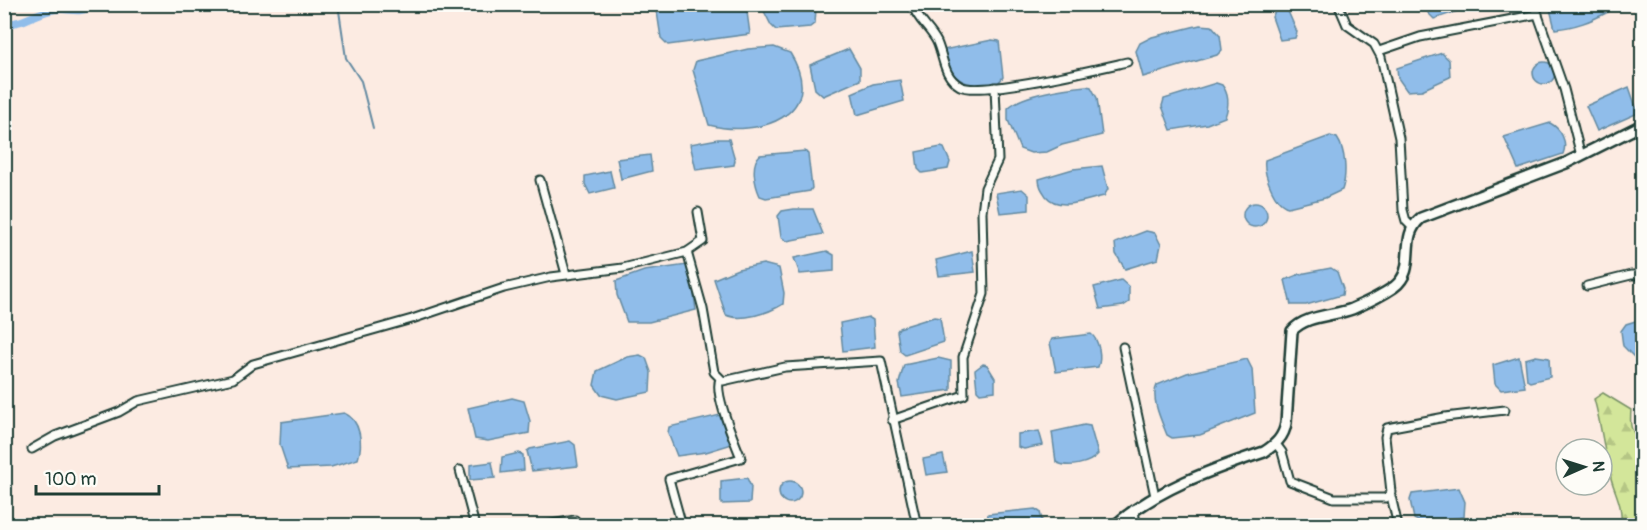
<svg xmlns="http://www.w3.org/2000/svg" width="1647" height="530" viewBox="0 0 1647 530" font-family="Pangolin,sans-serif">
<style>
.forest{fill:url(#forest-firs);stroke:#799267;stroke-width:1.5}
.water{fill:#90bdea;stroke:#638aa1;stroke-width:1.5}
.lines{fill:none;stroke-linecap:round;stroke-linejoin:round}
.stream{stroke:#638aa1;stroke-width:2}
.canal{stroke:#90bdea;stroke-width:8}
.minor-casing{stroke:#1f3d34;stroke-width:11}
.secondary-casing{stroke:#1f3d34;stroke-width:14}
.minor{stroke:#fdfcf7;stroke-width:7}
.secondary{stroke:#fdfcf7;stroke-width:9}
</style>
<defs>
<pattern id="forest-firs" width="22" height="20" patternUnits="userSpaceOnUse" patternTransform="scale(1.5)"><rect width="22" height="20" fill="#d3e69a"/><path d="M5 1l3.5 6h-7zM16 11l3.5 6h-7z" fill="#b5c685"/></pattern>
</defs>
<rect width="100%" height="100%" fill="#fcebe2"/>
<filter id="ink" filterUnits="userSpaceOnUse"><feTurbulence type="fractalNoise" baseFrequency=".0167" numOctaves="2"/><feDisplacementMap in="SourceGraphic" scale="12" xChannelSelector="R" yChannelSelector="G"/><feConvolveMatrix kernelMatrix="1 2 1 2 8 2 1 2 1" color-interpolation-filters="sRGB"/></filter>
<g filter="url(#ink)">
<!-- forest -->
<path class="forest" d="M1603,393l28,17c-1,12 -2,24 11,29v86h-21c2,-24 -8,-33 -12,-55 -6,-24 -8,-47 -15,-71z"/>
<!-- water -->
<g class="water">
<path d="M1609,4l-1,8c-17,9 -32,15 -53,17l-6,-24z"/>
<polygon points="656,5 746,5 750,34 668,45 661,38"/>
<polygon points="769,5 812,5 816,9 815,23 810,27 776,30 771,25 764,11"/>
<polygon points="1427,5 1476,4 1476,5 1434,19 1428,13"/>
<polygon points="1287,9 1297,32 1295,38 1280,40 1272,17 1276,10"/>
<polygon points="1200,25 1212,26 1220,35 1222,50 1217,55 1143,77 1136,51 1140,43 1152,37"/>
<path d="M992,40l7,1 4,36c-5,8 -12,9 -21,8 -24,0 -35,-12 -39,-35z"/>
<path d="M774,47l16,6c39,63 -33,85 -81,72l-16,-55 3,-9 52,-12z"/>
<polygon points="849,49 860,68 860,80 823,96 815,89 810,65"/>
<polygon points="1442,53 1449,60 1450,77 1422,90 1407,91 1398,78 1397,68"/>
<circle cx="1544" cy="73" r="11"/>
<polygon points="900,80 904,101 857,115 852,93 873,84"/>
<path d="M1216,83l6,2c7,9 7,21 3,32l-18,7 -36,6 -9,-24 2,-7z"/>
<path d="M1086,86l5,1 6,11 5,37 -40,10 -15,7 -16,1 -11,-4 -12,-29v-12c14,-14 58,-20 78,-22z"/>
<polygon points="1629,87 1638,113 1597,131 1586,106"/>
<path d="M1550,123c11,6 18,19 13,31l-45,15 -14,-32z"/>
<path d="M1330,136l7,2c9,13 10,37 5,52l-17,8 -37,9c-14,-3 -25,-34 -23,-47z"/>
<polygon points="718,139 729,139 735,160 734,165 696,170 690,144"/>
<polygon points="941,147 944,148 950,162 948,169 922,173 918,169 916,152"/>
<path d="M805,151l3,3 4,34 -2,3 -44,7 -6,-2c-5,-11 -10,-32 0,-41z"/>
<polygon points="650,155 652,171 621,179 617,159"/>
<path d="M1102,166l6,23 -4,7c-18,4 -45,16 -58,0 -4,-6 -7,-10 -7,-17l34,-10z"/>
<polygon points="610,171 614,188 590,194 585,184 585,176"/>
<polygon points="1022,189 1029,195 1029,210 1000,213 996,193"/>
<circle cx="1255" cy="215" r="12"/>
<polygon points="794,209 813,209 823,234 787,241 781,237 778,216 782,211"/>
<polygon points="1146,231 1155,233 1161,245 1158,259 1125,269 1116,254 1115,243"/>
<polygon points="827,251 834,255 834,271 800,274 794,258"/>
<polygon points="972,251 975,272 939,276 936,260"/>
<path d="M763,264l16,4 5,25 -1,11c-14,9 -42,18 -57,11l-12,-36 24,-10z"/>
<polygon points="687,265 692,281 696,310 649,322 627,322 617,295 616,281 644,271"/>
<polygon points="1331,268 1337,272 1343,289 1342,295 1306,305 1291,305 1285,280 1300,274"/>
<polygon points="1121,280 1129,287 1129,302 1123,306 1100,309 1094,287"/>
<polygon points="868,317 873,320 875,347 843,351 840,323"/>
<polygon points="934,317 940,318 944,342 905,355 900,351 897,331 899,328"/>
<polygon points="1642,319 1642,354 1635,358 1623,346 1621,331 1626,324"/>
<path d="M1091,334c8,6 11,23 7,33l-42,5 -6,-29 2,-4z"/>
<polygon points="640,355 646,358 651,372 650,392 617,399 601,395 594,385 597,371 627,357"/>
<polygon points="1536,356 1549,358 1550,377 1530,382 1527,380 1525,359"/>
<polygon points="1519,357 1525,387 1501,390 1495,384 1493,365"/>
<polygon points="938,358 951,361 951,390 902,397 899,383 904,365"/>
<path d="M1247,359l5,10 3,44 -55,22 -28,3 -5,-3c-5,-13 -17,-37 -10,-50l30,-12z"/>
<polygon points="983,364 987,365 995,378 995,391 980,393 977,390 975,370"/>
<polygon points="512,398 524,401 530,421 529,433 488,441 475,439 468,408"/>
<path d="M344,413c17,7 19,31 14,46l-27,8 -43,2 -8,-24 1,-23z"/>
<polygon points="720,415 730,438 729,445 706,452 677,456 668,433 669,427"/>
<path d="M1084,425l6,1 8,28c-8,10 -31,15 -42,8l-4,-30z"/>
<polygon points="1039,431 1043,445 1024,449 1018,447 1018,434"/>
<polygon points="570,441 575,445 578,466 532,471 527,451 530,449"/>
<polygon points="519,453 523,455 524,470 501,473 502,457"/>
<polygon points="943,455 947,472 926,475 923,459"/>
<polygon points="492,462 495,478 470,480 470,465"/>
<polygon points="747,478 751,487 750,503 721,504 721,481"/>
<circle cx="790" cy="492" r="11"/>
<polygon points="1459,488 1465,502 1464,517 1422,523 1414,519 1410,500 1412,494"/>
<polygon points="1035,509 1040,512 1043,525 987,525 988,514"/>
</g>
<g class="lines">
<!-- stream -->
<polyline class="stream" points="338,4 346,58 361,81 373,128"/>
<!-- canal -->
<path class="canal" d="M4,24c20,0 33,-12 51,-15 13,-2 26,7 37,-5"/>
<defs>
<g id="minor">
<path d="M912,4c5,16 18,24 25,38 7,16 6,34 23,44 19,11 140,-18 167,-24"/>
<polyline points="1338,4 1347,25 1374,44 1381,57 1399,138 1403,210 1406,221 1412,227"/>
<polyline points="1534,4 1564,89 1581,156"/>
<polyline points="1379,51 1420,37 1538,14"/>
<polyline points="540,180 566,274"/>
<polyline points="687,252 703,309 714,372 723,381 785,367 881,361 917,526"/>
<polyline points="1587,286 1631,275 1642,275"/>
<polyline points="1123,347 1155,496"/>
<polyline points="892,420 964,395 963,357 984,294 982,212 985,188 998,160 995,87"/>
<polyline points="1276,444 1282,452 1290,481 1334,498 1386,498 1391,492 1385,437 1387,428 1445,417 1505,410"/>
<polyline points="32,449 55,436 119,412 138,401 233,379 253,364 412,319 504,288 551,277 623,268 687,252 703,241 698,212"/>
<polyline points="460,470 475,526"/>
<polyline points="1391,496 1398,526"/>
<polyline points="1134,509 1136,526"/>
<polyline points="540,526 575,520"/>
<path d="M682,526l-13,-47 72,-21c-6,-16 -28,-65 -21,-79"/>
</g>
<path id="secondary" d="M1114,526c43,-37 96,-56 150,-74 11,-7 20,-15 22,-29l6,-92c13,-16 42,-15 60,-22 14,-6 29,-13 42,-22 25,-19 3,-49 27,-69l145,-55 76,-38"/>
</defs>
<!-- minor casing -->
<use href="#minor" class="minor-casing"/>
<!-- secondary casing -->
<use href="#secondary" class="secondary-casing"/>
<!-- minor -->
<use href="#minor" class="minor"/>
<!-- secondary -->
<use href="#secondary" class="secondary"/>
</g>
</g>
<!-- margin -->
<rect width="1647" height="530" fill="none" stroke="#fdfcf7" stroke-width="24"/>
<rect x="12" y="12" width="1623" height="506" fill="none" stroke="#1f3d34" stroke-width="2" filter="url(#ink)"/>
<!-- north arrow -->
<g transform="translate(1584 467) rotate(87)"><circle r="28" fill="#fdfcf7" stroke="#a4b0a9" stroke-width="1.5"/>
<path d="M0-4.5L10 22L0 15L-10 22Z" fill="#1f3d34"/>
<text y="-9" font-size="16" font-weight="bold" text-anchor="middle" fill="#1f3d34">N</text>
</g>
<!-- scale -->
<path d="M36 485v9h123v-9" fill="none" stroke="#1f3d34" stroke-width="3"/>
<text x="45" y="485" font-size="18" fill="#1f3d34" stroke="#fdfcf7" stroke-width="4.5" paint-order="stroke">100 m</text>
</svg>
